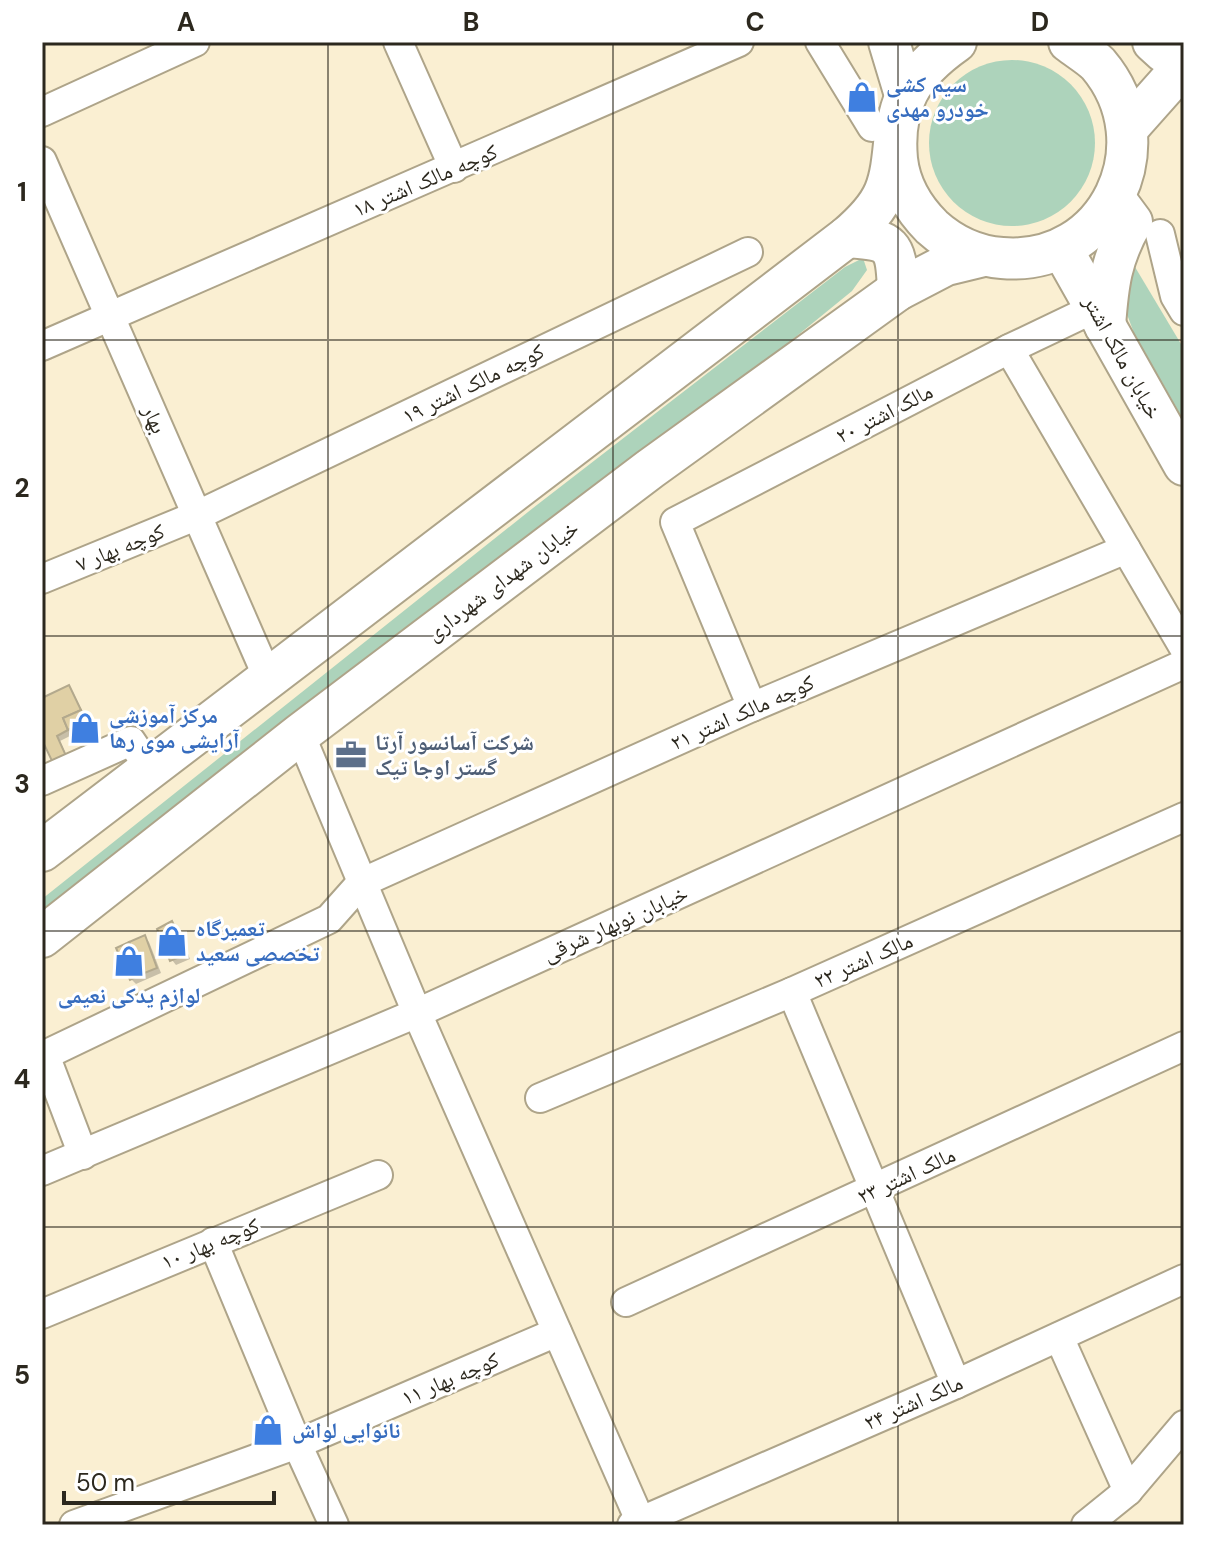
<svg xmlns="http://www.w3.org/2000/svg" width="1226" height="1567" viewBox="0 0 1226 1567" font-family="'DM Sans','Noto Naskh Arabic',sans-serif">
<style>
.green{fill:#add3bb}
.shadow{fill:#0003}
.building{fill:#e0d0a5;stroke:#b3a98d;stroke-width:2}
.lines{fill:none;stroke-linecap:round;stroke-linejoin:round}
.street-casing{stroke:#aea489;stroke-width:32}
.secondary-casing{stroke:#aea489;stroke-width:44}
.street{stroke:#fff;stroke-width:28}
.secondary{stroke:#fff;stroke-width:40}
.grid{fill:none;stroke:#2c281e;stroke-width:2;stroke-opacity:0.55}
.labels{text-anchor:middle;stroke-width:6;stroke-linejoin:round;paint-order:stroke}
.shop-label{font-size:22px;font-weight:bold;fill:#366cbe;stroke:#fff;text-anchor:start}
.street-label{font-size:22px;fill:#2c281e;stroke:#fff}
.service-label{font-size:22px;font-weight:bold;fill:#4e5e75;stroke:#fff;text-anchor:start}
.neatline{fill:none;stroke:#2c281e;stroke-width:3}
.grid-label{font-size:26px;text-anchor:middle;font-weight:bold;fill:#2c281e}
</style>
<rect width="100%" height="100%" fill="#faefd2"/>
<!-- green -->
<g class="green">
<circle cx="1012" cy="143" r="83"/>
<polygon points="863,258 867,270 852,291 787,344 633,459 42,927 42,899 533,508 845,267"/>
<polygon points="1135,267 1184,349 1184,421 1134,333 1116,285 1120,268"/>
</g>
<!-- shadow -->
<g class="shadow">
<polygon points="68,687 73,692 100,748 84,729 60,741 70,763 42,735 42,700"/>
<polygon points="172,924 177,928 190,959 176,965 172,960"/>
<polygon points="144,937 149,942 161,973 136,984 131,979"/>
</g>
<!-- building -->
<g class="building">
<polygon points="69,685 81,710 63,718 68,730 57,736 67,758 54,765 42,740 42,698"/>
<polygon points="81,710 96,742 90,746 79,725 68,730 63,718"/>
<polygon points="172,921 187,954 170,961 157,929"/>
<polygon points="145,935 157,968 142,974 129,942"/>
<polygon points="129,942 142,974 130,980 116,948"/>
<polygon points="281,1417 280,1431 273,1441 263,1444 255,1424"/>
</g>
<g class="lines">
<defs>
<g id="street">
<polyline points="398,42 454,168"/>
<polyline points="820,42 872,127"/>
<polyline points="42,112 195,42"/>
<polyline points="42,161 268,678"/>
<polyline points="1160,234 1175,296 1184,311"/>
<polyline points="42,346 739,42"/>
<polyline points="1009,349 1184,648"/>
<polyline points="42,579 198,515 748,252"/>
<polyline points="752,707 675,522 1009,349 1095,308"/>
<polyline points="300,734 417,1013 642,1525"/>
<polyline points="42,781 131,741 150,769"/>
<polyline points="792,992 956,1384"/>
<polyline points="540,1098 792,992 1184,817"/>
<polyline points="83,1155 45,1055 329,919 361,883 752,707 1126,549"/>
<polyline points="42,1171 417,1013 1184,664"/>
<polyline points="213,1242 297,1444 334,1525"/>
<polyline points="626,1302 1184,1046"/>
<polyline points="42,1314 378,1175"/>
<polyline points="1059,1337 1128,1491"/>
<polyline points="74,1525 297,1444 557,1332"/>
<polyline points="632,1525 956,1384 1184,1279"/>
<polyline points="1086,1525 1128,1491 1184,1425"/>
</g>
<g id="secondary">
<polyline points="889,42 905,95"/>
<path d="M956,42c-44,31 -64,62 -59,117 3,27 16,49 35,68 20,18 44,29 70,31 106,9 164,-114 96,-194 -8,-8 -20,-15 -29,-22"/>
<polyline points="1153,42 1164,52 1184,55"/>
<polyline points="1128,128 1184,65"/>
<path d="M847,237c46,3 49,7 51,53"/>
<polyline points="1062,249 1184,465"/>
<path d="M1105,326c3,-41 6,-68 27,-104l-17,-23"/>
<path d="M42,851l805,-614c41,-35 43,-51 48,-103"/>
<polyline points="42,937 300,734 650,469 898,290 946,265 983,256"/>
</g>
</defs>
<!-- street casing -->
<use href="#street" class="street-casing"/>
<!-- secondary casing -->
<use href="#secondary" class="secondary-casing"/>
<!-- street -->
<use href="#street" class="street"/>
<!-- secondary -->
<use href="#secondary" class="secondary"/>
</g>
<!-- grid -->
<path class="grid" d="M328,42v1483M613,42v1483M898,42v1483M42,340h1142M42,636h1142M42,931h1142M42,1227h1142"/>
<!-- icons -->
<defs>
<symbol id="shop-bare" viewBox="-9 -9 18 18"><path d="M-5-2.5h2.3a2.7 3.5 0 0 1 5.4 0H5L5.5 6h-11ZM-1.5-2.5h3a1.5 2.3 0 0 0-3 0Z" fill="#3f7fe0" stroke="#fff" stroke-width="2.5" paint-order="stroke"/></symbol>
<symbol id="office-bare" viewBox="-9 -9 18 18"><path d="M-6-3h4V-5.5h4V-3h4V5H-6ZM-1-4.5V-3h2v-1.5ZM-6 0V1H6V0Z" fill="#5c6f8a" stroke="#fff" stroke-width="2.5" paint-order="stroke"/></symbol>
</defs>
<g fill-rule="evenodd">
<use href="#shop-bare" x="840" y="75" width="44" height="44"/>
<use href="#shop-bare" x="63" y="706" width="44" height="44"/>
<use href="#office-bare" x="329" y="733" width="44" height="44"/>
<use href="#shop-bare" x="150" y="919" width="44" height="44"/>
<use href="#shop-bare" x="107" y="939" width="44" height="44"/>
<use href="#shop-bare" x="246" y="1408" width="44" height="44"/>
</g>
<g class="labels">
<!-- shop labels -->
<g class="shop-label">
<text x="886" y="92">سیم کشی<tspan x="886" dy="25">خودرو مهدی</tspan></text>
<text x="109" y="723">مرکز آموزشی<tspan x="109" dy="25">آرایشی موی رها</tspan></text>
<text x="196" y="936">تعمیرگاه<tspan x="196" dy="25">تخصصی سعید</tspan></text>
<text x="129" y="1003" text-anchor="middle">لوازم یدکی نعیمی</text>
<text x="292" y="1438">نانوایی لواش</text>
</g>
<!-- street labels -->
<g class="street-label">
<text transform="translate(425 180) rotate(-23)" y="8">کوچه مالک اشتر ۱۸</text>
<text transform="translate(1123 357) rotate(61)" y="8">خیابان مالک اشتر</text>
<text transform="translate(473 383) rotate(-26)" y="8">کوچه مالک اشتر ۱۹</text>
<text transform="translate(884 413) rotate(-27)" y="8">مالک اشتر ۲۰</text>
<text transform="translate(155 419) rotate(66)" y="8">بهار</text>
<text transform="translate(120 547) rotate(-22)" y="8">کوچه بهار ۷</text>
<text transform="translate(502 580) rotate(-37)" y="8">خیابان شهدای شهرداری</text>
<text transform="translate(742 712) rotate(-24)" y="8">کوچه مالک اشتر ۲۱</text>
<text transform="translate(615 923) rotate(-24)" y="8">خیابان نوبهار شرقی</text>
<text transform="translate(863 960) rotate(-24)" y="8">مالک اشتر ۲۲</text>
<text transform="translate(906 1175) rotate(-25)" y="8">مالک اشتر ۲۳</text>
<text transform="translate(210 1243) rotate(-22)" y="8">کوچه بهار ۱۰</text>
<text transform="translate(450 1378) rotate(-23)" y="8">کوچه بهار ۱۱</text>
<text transform="translate(913 1402) rotate(-24)" y="8">مالک اشتر ۲۴</text>
</g>
<!-- service labels -->
<g class="service-label">
<text x="375" y="750">شرکت آسانسور آرتا<tspan x="375" dy="25">گستر اوجا تیک</tspan></text>
</g>
</g>
<!-- border -->
<rect width="1226" height="1567" fill="none" stroke="#ffffff" stroke-width="88"/>
<!-- scale -->
<path d="M64 1491v12h210v-12" fill="none" stroke="#2c281e" stroke-width="4"/>
<text x="76" y="1491" font-size="24" fill="#2c281e" stroke="#ffffff" stroke-width="6" paint-order="stroke">50 m</text>
<rect x="44" y="44" width="1138" height="1479" class="neatline"/>
<g class="grid-label">
<text x="186" y="31">A</text>
<text x="471" y="31">B</text>
<text x="755" y="31">C</text>
<text x="1040" y="31">D</text>
<text x="22" y="201">1</text>
<text x="22" y="497">2</text>
<text x="22" y="793">3</text>
<text x="22" y="1088">4</text>
<text x="22" y="1384">5</text>
</g>
</svg>
